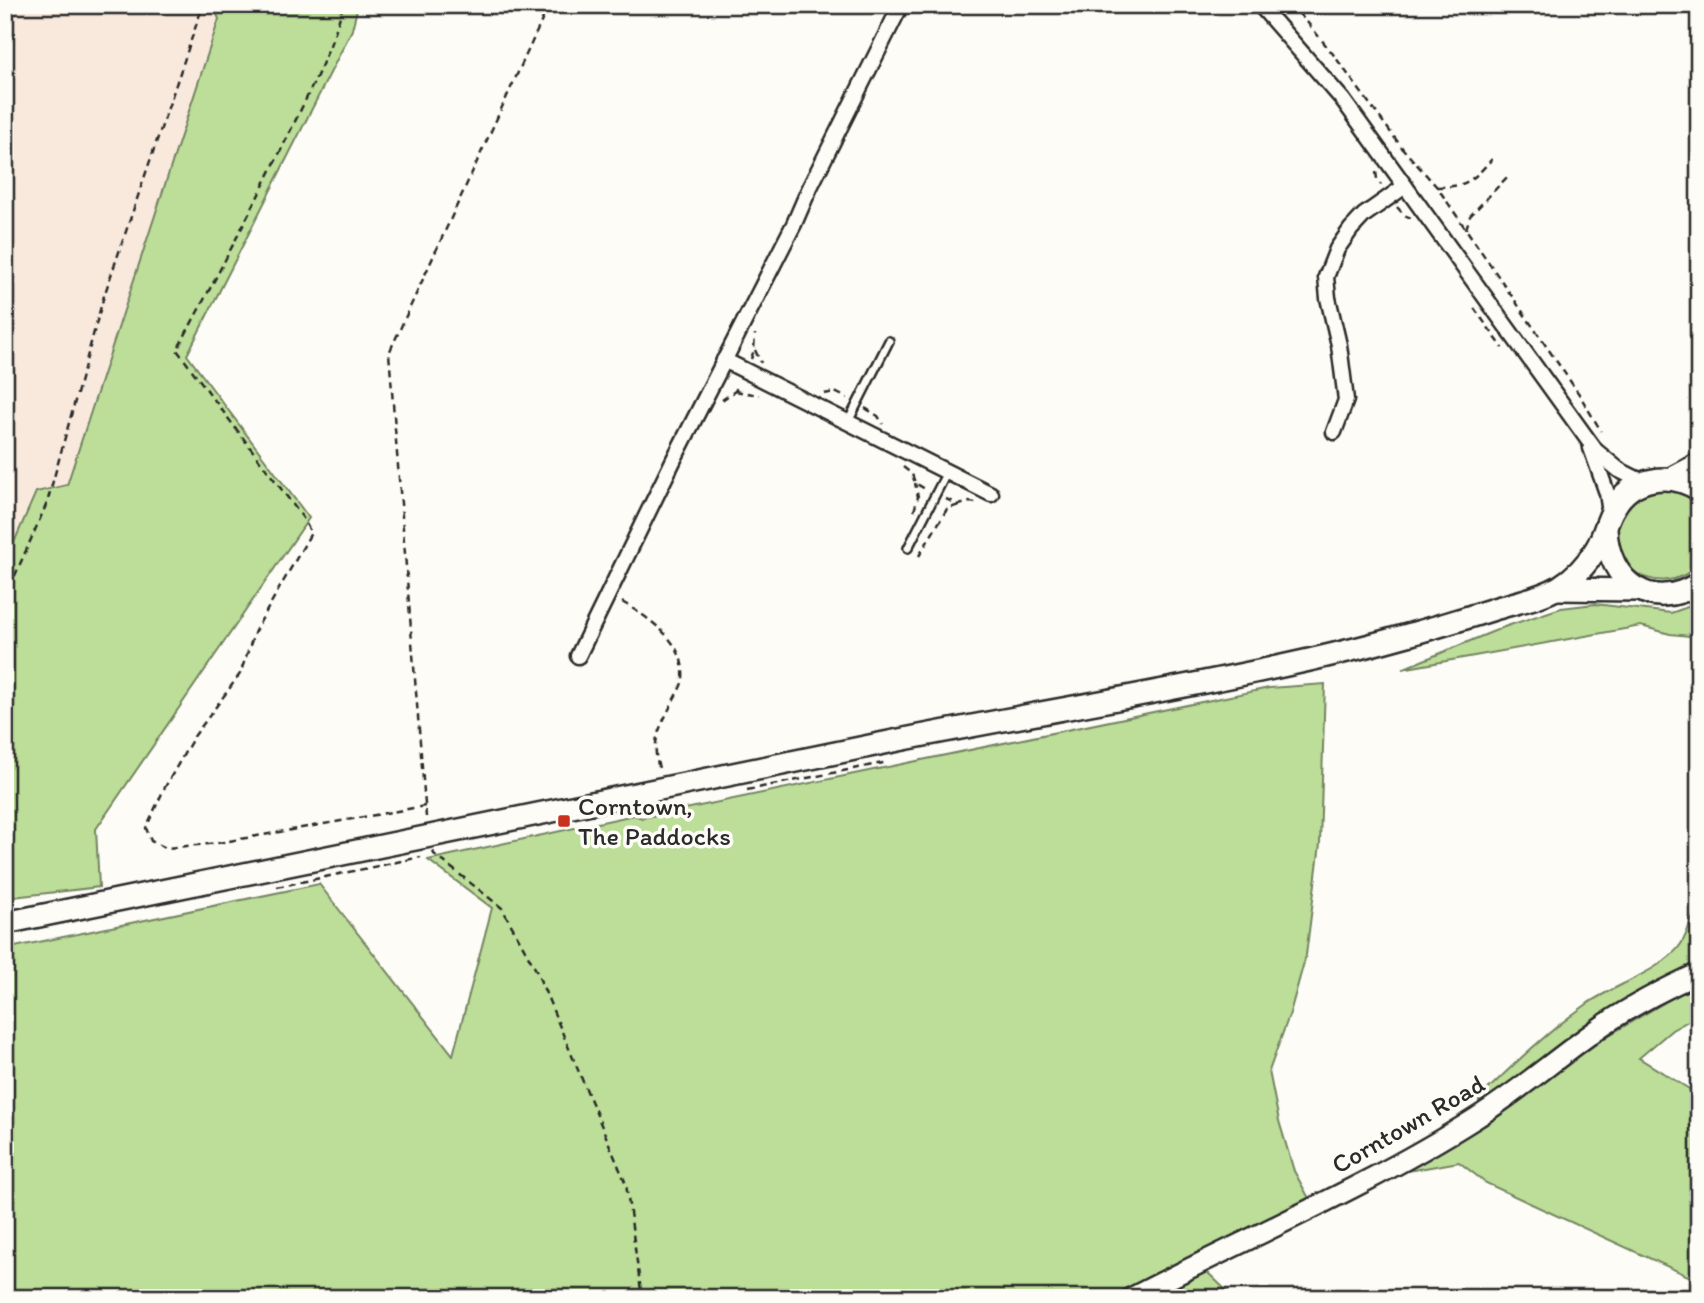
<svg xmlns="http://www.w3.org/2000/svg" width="1704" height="1303" viewBox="0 0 1704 1303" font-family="Itim,sans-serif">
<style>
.built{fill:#f8e9dc}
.green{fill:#bcde98;stroke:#748462;stroke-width:2}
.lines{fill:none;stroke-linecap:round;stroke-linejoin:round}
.lane-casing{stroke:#2b2b2b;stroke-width:12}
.street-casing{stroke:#2b2b2b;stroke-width:19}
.secondary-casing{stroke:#2b2b2b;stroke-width:24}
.primary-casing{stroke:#2b2b2b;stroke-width:26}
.path{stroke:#2b2b2b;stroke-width:2.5;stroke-dasharray:7 5;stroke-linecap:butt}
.lane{stroke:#fdfcf7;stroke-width:7}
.street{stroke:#fdfcf7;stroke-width:14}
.secondary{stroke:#fdfcf7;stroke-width:19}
.primary{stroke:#fdfcf7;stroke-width:21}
.poi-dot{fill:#c8321e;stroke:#fdfcf7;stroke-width:2.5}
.labels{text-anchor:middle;stroke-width:7;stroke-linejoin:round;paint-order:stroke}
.poi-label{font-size:26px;fill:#2b2b2b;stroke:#fdfcf7;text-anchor:start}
.street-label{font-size:26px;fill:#2b2b2b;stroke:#fdfcf7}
</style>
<rect width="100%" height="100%" fill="#fdfcf7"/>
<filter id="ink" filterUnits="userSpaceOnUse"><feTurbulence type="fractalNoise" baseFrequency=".0143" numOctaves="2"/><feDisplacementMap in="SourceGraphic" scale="14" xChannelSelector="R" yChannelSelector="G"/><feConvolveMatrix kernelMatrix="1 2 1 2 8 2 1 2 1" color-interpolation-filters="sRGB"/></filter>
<g filter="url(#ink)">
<!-- built -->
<polygon class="built" points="5,5 213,5 219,19 67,485 36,492 5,563"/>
<!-- green -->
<g class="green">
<polygon points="213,5 358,5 352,30 187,355 309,518 96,829 99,887 5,898 5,563 36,492 67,485 219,19"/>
<path d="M1656,487l28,5 15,13v59c-40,41 -104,-2 -77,-51 2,-4 5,-11 9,-14 6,-5 17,-8 25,-12z"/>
<polygon points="1699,603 1699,634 1690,636 1670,634 1641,626 1402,669 1504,627 1561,608 1595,604 1671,613"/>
<polygon points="1325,684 1320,844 1306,955 1290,1013 1269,1071 1279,1121 1294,1171 1310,1200 1118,1298 5,1298 5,949 319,884 453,1055 492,908 428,860 634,815 642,818 1269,688"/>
<path d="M1699,906v60l-218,141 -3,-8c35,-34 69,-67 109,-95 25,-18 77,-34 94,-60 8,-12 9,-26 18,-38z"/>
<polygon points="1699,982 1699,1015 1672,1030 1639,1058 1699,1095 1699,1281 1486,1183 1459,1162 1402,1172 1594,1044"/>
<polygon points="1204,1269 1234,1298 1150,1298"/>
</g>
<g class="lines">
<defs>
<g id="lane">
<polyline points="848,422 889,341"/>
<polyline points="908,548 947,472"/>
</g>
<g id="street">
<polyline points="1260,5 1343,100 1405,186"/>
<polyline points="724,360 991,494"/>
<polyline points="1334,432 1346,400 1339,345 1328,298 1326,277 1337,249 1351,229 1364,215 1405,186 1596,451 1619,470 1643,482"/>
<polyline points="1591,448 1607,493 1610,513"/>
<polyline points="1665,478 1699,460"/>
<polyline points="578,656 674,459 794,224 810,187 901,5"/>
</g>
<path id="secondary" d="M1131,1298c115,-60 235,-110 345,-180 45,-28 85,-64 129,-94 30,-20 61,-36 94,-51"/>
<g id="primary">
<path d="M1606,529c2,53 45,85 93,54"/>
<polyline points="1557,589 1640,590"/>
<path d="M5,923c297,-61 593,-123 889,-182 130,-26 260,-47 388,-75 71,-15 140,-34 209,-56 21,-7 48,-11 68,-23 15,-9 28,-23 37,-38 8,-13 10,-28 18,-41 17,-31 56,-37 85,-18"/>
</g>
</defs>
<!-- lane casing -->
<use href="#lane" class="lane-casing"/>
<!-- street casing -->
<use href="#street" class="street-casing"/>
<!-- secondary casing -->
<use href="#secondary" class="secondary-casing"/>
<!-- primary casing -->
<use href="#primary" class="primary-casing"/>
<!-- path -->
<g class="path">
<path d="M343,5c-12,48 -37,93 -58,137 -35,71 -71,140 -108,208l126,168 8,15 -56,98 -15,43 -47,64 -29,51 -18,39 5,13 15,7 52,-5 207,-37"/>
<polyline points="1290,5 1307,22 1333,54 1403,149 1437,187 1579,394 1601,431"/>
<polyline points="1376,172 1377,179 1381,185"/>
<path d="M1437,187c30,0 36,-7 55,-28"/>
<polyline points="1397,207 1404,215 1411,218"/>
<polyline points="1466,229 1470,216 1509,175"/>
<polyline points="1474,308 1503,348"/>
<polyline points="755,350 761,363"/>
<polyline points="751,359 754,350 755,334"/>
<polyline points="735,391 759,395"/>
<polyline points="824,394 835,392 847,398"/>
<polyline points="722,400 735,391 739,384"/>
<polyline points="865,408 878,416 883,424"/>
<polyline points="903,467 912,474 915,483 927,490"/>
<polyline points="946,499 959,505 970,502 976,503"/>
<polyline points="914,511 918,497 915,483"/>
<polyline points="919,556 947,509 959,505"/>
<polyline points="5,598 47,503 103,299 203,5"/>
<path d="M622,602c27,16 64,40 61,77 -1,7 -6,14 -9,20 -13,28 -25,41 -14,72"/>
<polyline points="747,790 888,762"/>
<polyline points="426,817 389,353 549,5"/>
<polyline points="433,851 434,854 502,908 536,970 626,1184 642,1298"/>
<polyline points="277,887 421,857"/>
</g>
<!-- lane -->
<use href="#lane" class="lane"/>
<!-- street -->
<use href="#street" class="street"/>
<!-- secondary -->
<use href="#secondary" class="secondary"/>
<!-- primary -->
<use href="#primary" class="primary"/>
</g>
</g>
<!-- markers -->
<rect class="poi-dot" x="557" y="814" width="14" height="14" rx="3.5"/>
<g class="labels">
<!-- poi labels -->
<g class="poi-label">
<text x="578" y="815">Corntown,<tspan x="578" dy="30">The Paddocks</tspan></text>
</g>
<!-- street labels -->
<g class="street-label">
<text transform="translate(1408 1124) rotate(-30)" y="9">Corntown Road</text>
</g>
</g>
<!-- margin -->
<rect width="1704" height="1303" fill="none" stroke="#fdfcf7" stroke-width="28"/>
<rect x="14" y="14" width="1676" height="1275" fill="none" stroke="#2b2b2b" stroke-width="2.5" filter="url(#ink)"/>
</svg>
